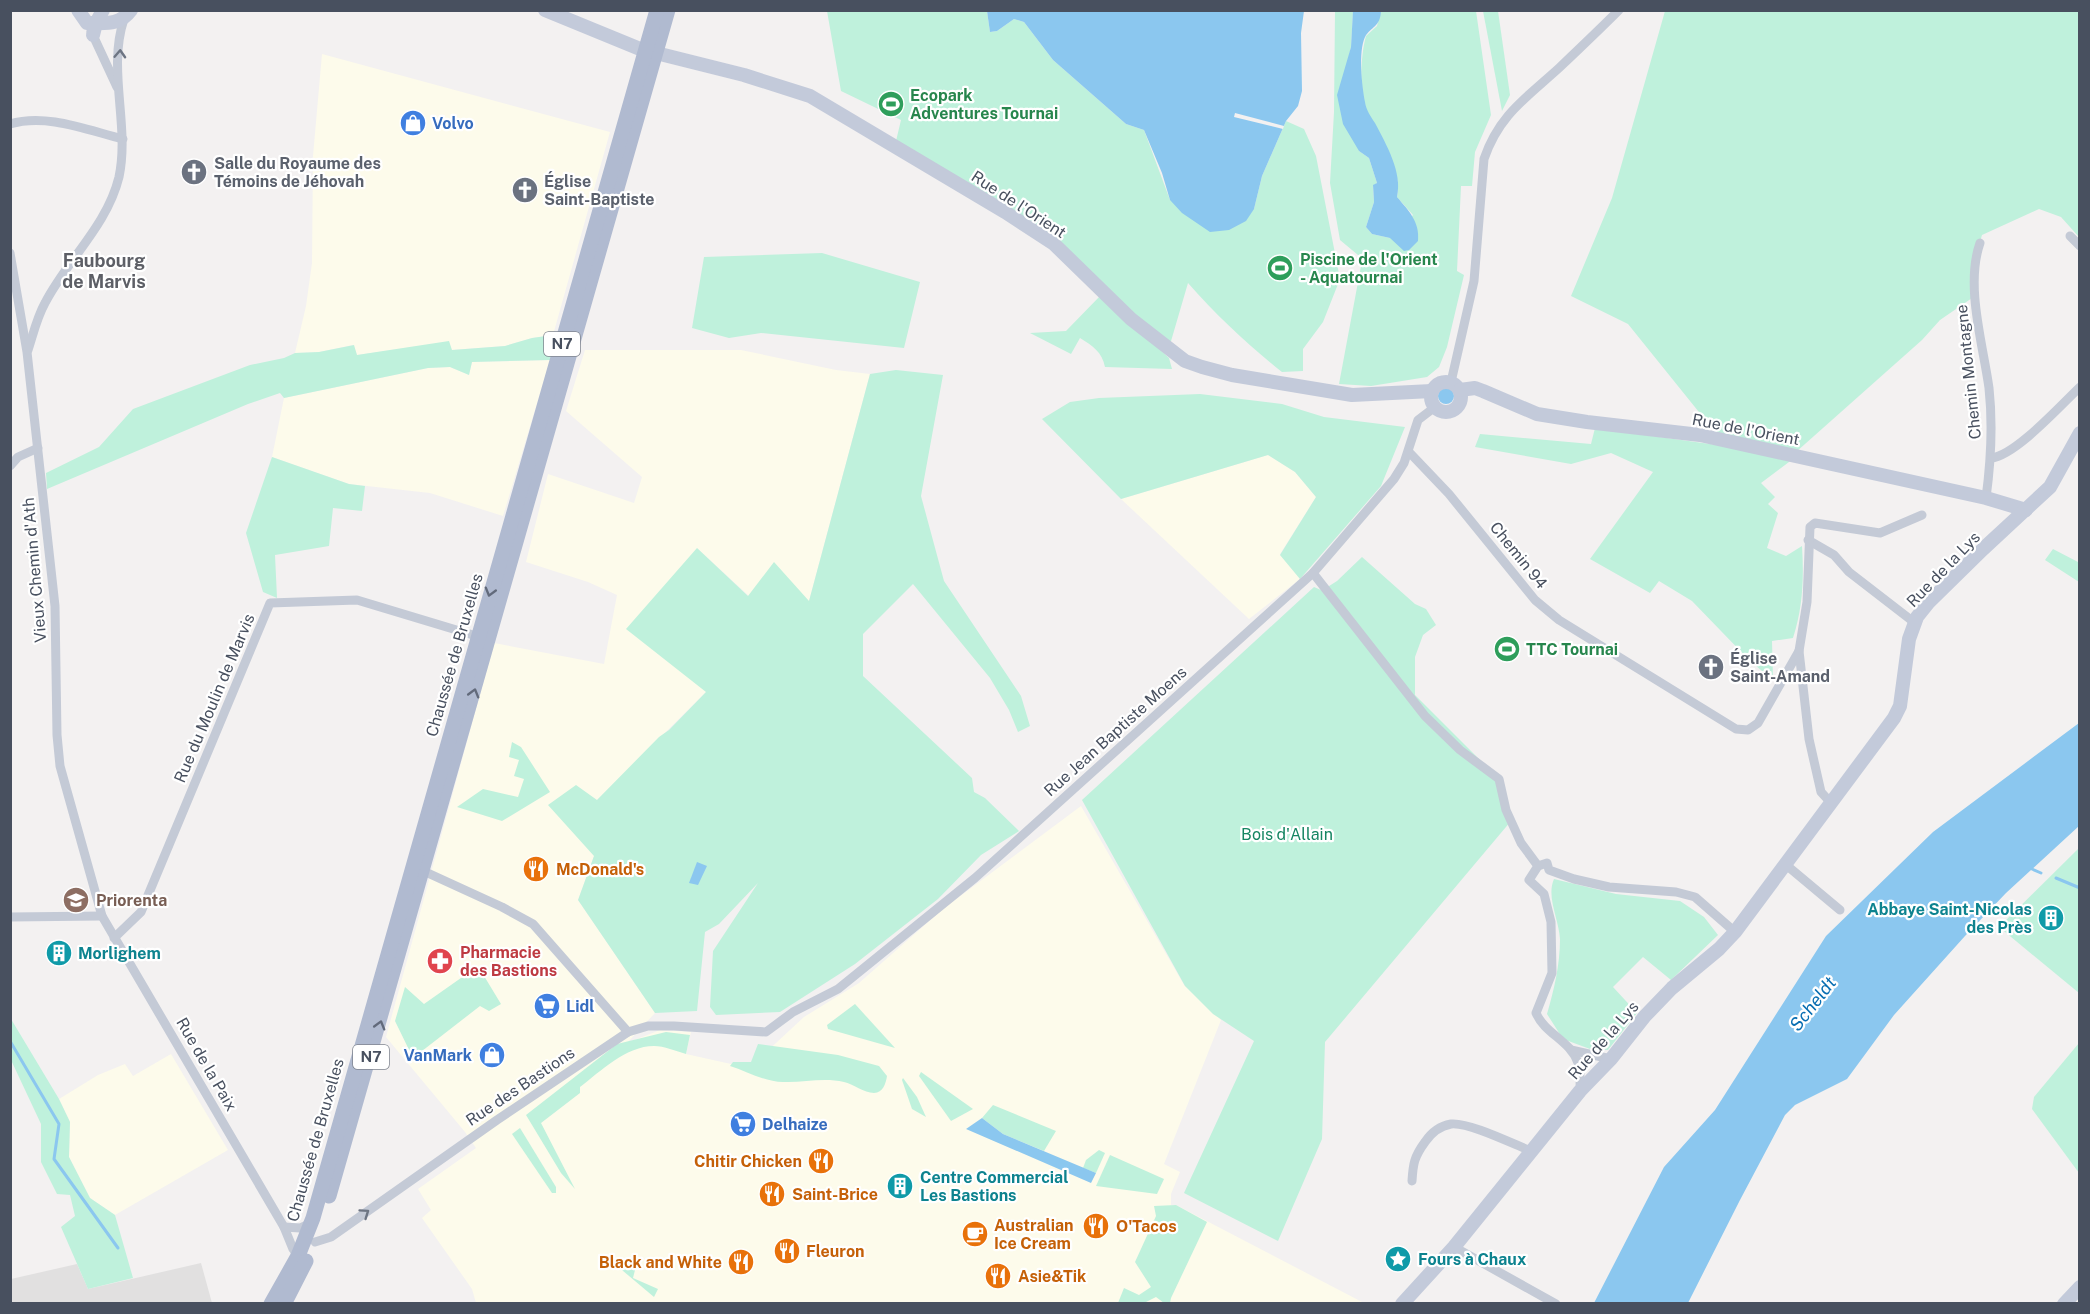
<svg xmlns="http://www.w3.org/2000/svg" width="2090" height="1314" viewBox="0 0 2090 1314" font-family="'Public Sans',sans-serif">
<style>
.commercial{fill:#fdfbeb}
.education{fill:#e1e0e0}
.green{fill:#bff1dc}
.water{fill:#8bc7ef}
.pier{fill:#f3f1f1}
.lines{fill:none;stroke-linecap:round;stroke-linejoin:round}
.stream{stroke:#8bc7ef;stroke-width:3}
.street{stroke:#c4cad6;stroke-width:9}
.secondary{stroke:#c3cada;stroke-width:14}
.primary{stroke:#b0bad0;stroke-width:15}
.oneway{stroke:#6d7583}
.oneway2{stroke:#626a7b}
.labels{text-anchor:middle;stroke-width:4.5;stroke-linejoin:round;paint-order:stroke}
.shield{fill:#fff;stroke:#7f848f;stroke-width:1.5}
.shield-label{font-size:15px;font-weight:bold;fill:#48505f}
.leisure-label{font-size:16px;font-weight:bold;fill:#27864d;stroke:#fff;text-anchor:start}
.shop-label{font-size:16px;font-weight:bold;fill:#366cbe;stroke:#fff;text-anchor:start}
.worship-label{font-size:16px;font-weight:bold;fill:#5b616d;stroke:#fff;text-anchor:start}
.street-label{font-size:16px;fill:#48505f;stroke:#fff}
.park-label{font-size:16px;fill:#158562;stroke:#fff}
.food-label{font-size:16px;font-weight:bold;fill:#c56008;stroke:#fff;text-anchor:start}
.education-label{font-size:16px;font-weight:bold;fill:#785e54;stroke:#fff;text-anchor:start}
.culture-label{font-size:16px;font-weight:bold;fill:#0d838f;stroke:#fff;text-anchor:start}
.health-label{font-size:16px;font-weight:bold;fill:#be3a42;stroke:#fff;text-anchor:start}
.neighbourhood-label{font-size:18px;font-weight:bold;fill:#5d5f66;stroke:#fff}
.water-label{font-size:18px;font-style:italic;fill:#086eb2;stroke:#fff}
</style>
<rect width="100%" height="100%" fill="#f3f1f1"/>
<!-- commercial -->
<g class="commercial">
<polygon points="322,54 610,132 553,335 532,338 505,346 451,350 449,342 357,355 353,345 319,352 295,353 306,306 312,263 313,156"/>
<polygon points="585,350 741,350 836,370 870,374 809,601 749,596 697,548 706,692 597,800 594,856 578,900 655,1013 627,1043 660,1030 691,1032 686,1054 749,1068 804,1017 859,983 943,909 1081,806 1184,985 1221,1020 1164,1164 1180,1172 1171,1194 1171,1205 1176,1205 1364,1303 476,1303 472,1289 422,1218 431,1210 418,1189 476,1148 465,1132 386,1037 494,643 604,664 617,595 588,582 526,562 548,474 634,503 642,477 566,411"/>
<polygon points="550,360 503,516 430,493 349,484 272,457 284,398 428,368 450,367 469,375 472,362"/>
<polygon points="1268,455 1295,472 1316,497 1280,554 1300,579 1249,619 1121,499"/>
<polygon points="171,1054 228,1150 115,1215 90,1198 69,1157 70,1122 59,1099 98,1075 125,1064 133,1076"/>
</g>
<!-- education -->
<polygon class="education" points="201,1263 212,1303 11,1304 11,1279 77,1264 88,1289"/>
<!-- green -->
<g class="green">
<path d="M827,11h160l3,21 7,-1 17,-12 10,3 29,38 73,64 18,6 26,70 84,9 8,-33 24,-55 18,8 12,27 24,123 -17,43 -20,27v22l-21,1c-34,-27 -65,-56 -94,-89l-19,65 -124,-117 -149,-90 5,-21 -60,-29z"/>
<path d="M1335,11h18l-2,36 -4,18 12,86 10,7 8,25 -4,3 1,16 -8,25 6,7 18,4 23,-23 -16,-18c7,-29 -22,-64 -32,-91 -6,-17 -4,-53 1,-70l11,-10 4,-15h95l15,104 -16,37 -3,34h-11l-4,85 7,4 -17,72 -8,20 -12,10 -56,9 -32,-2 22,-118 18,-2 -15,-4 -24,-20 -10,-57 4,-71z"/>
<polygon points="1483,11 1498,11 1510,95 1502,111"/>
<polygon points="1665,11 2079,11 2079,237 2061,217 2039,209 1982,235 1976,255 1975,296 1940,320 1922,340 1796,452 1715,432 1628,324 1571,296 1612,198"/>
<polygon points="822,253 920,282 904,348 761,333 729,338 692,328 704,257"/>
<path d="M1101,295l68,63 3,11 -67,-2c-3,-15 -12,-21 -25,-29l-9,16 -41,-21 36,-2z"/>
<polygon points="553,335 555,342 550,360 472,362 469,375 450,367 428,368 284,398 280,393 248,404 47,489 46,473 99,447 133,409 250,365 284,358 295,353 319,352 354,345 357,355 449,341 452,350 505,346 532,338"/>
<polygon points="896,370 943,375 921,496 944,581 1021,696 1030,726 1018,732 1009,710 990,678 913,584 863,634 863,676 972,778 974,792 985,798 1019,831 981,855 938,899 855,964 780,1012 716,1015 710,1007 713,951 758,883 719,924 705,932 697,1011 655,1013 578,900 594,856 548,805 576,785 597,800 659,737 669,730 706,692 626,629 697,548 748,596 774,562 809,601 870,374"/>
<polygon points="1200,394 1282,404 1324,417 1405,427 1381,486 1300,579 1280,555 1316,497 1295,472 1268,455 1121,499 1042,419 1070,402 1099,398"/>
<path d="M1595,428l202,28 -36,27 14,14 -7,7 10,9 -11,35 19,8 16,-10c2,32 1,61 -9,92l-21,3 1,39 -23,-19 -58,-60 -33,-20 -9,12 -60,-34 63,-87 -42,-19 -40,11 -96,-17 5,-13 111,10z"/>
<polygon points="272,457 349,484 365,486 362,511 333,508 329,546 275,555 277,598 263,592 246,533"/>
<polygon points="2053,549 2078,562 2079,561 2079,582 2045,560"/>
<polygon points="1362,557 1415,604 1426,609 1436,625 1423,635 1415,657 1415,695 1499,779 1511,821 1325,1042 1322,1139 1278,1241 1184,1193 1254,1041 1213,1014 1185,986 1082,800 1314,587 1321,590 1339,611 1326,588 1337,581"/>
<polygon points="512,742 521,747 550,792 502,821 457,807 483,789 518,797 524,779 514,776 519,760 509,757"/>
<polygon points="2079,848 2079,993 1999,927"/>
<path d="M1554,879l62,15 64,7 24,16 14,18 -47,45 -28,-23 -30,30 24,26 -29,37 -18,-1 -27,-10 -16,-25c7,-24 13,-49 13,-75 -1,-20 -14,-42 -6,-60z"/>
<polygon points="478,966 501,1004 489,1011 480,1006 413,1058 395,1021 405,987 424,1004"/>
<polygon points="855,1004 895,1048 828,1029 827,1025"/>
<polygon points="11,1019 59,1099 70,1122 69,1157 90,1198 115,1215 133,1278 88,1289 61,1227 75,1216 70,1195 57,1194 41,1162 41,1124 11,1060"/>
<path d="M666,1032l24,3 -4,19c-10,-3 -22,-8 -32,-8 -28,0 -53,25 -74,41v6l-39,30 34,66 -14,-16 -35,-58 91,-71z"/>
<polygon points="2079,1043 2079,1173 2032,1109 2034,1097"/>
<path d="M758,1044l80,11 41,11 8,10c-1,7 -4,17 -13,17 -10,0 -21,-9 -30,-11 -21,-5 -41,1 -61,0 -18,0 -37,-11 -53,-16l3,-4h18z"/>
<polygon points="921,1072 973,1109 951,1121 919,1076"/>
<polygon points="903,1078 917,1097 926,1117 912,1109 902,1080"/>
<polygon points="993,1105 1056,1131 1044,1151 1003,1134 982,1118"/>
<polygon points="520,1128 556,1187 556,1193 552,1193 512,1134"/>
<polygon points="1099,1150 1105,1153 1096,1173 1083,1168 1086,1160"/>
<polygon points="1110,1155 1164,1179 1157,1194 1096,1186"/>
<polygon points="1176,1205 1207,1222 1171,1298 1170,1303 1164,1303 1156,1297 1144,1303 1118,1303 1124,1288 1139,1295 1151,1287 1135,1262 1156,1216 1154,1206"/>
<polygon points="615,1261 635,1270 633,1278 658,1289 654,1297 616,1265"/>
</g>
<!-- water -->
<g class="water">
<path d="M1353,10l28,1c-1,17 -10,15 -16,26 -7,15 -3,49 0,65 1,8 6,15 10,21 11,21 28,50 22,74 12,14 23,25 21,44l-9,9 -5,1 -14,-13 -18,-4 -6,-7 8,-25 -1,-17 4,-2 -8,-25 -10,-7 -16,-27 -6,-29 14,-48z"/>
<polygon points="987,11 1304,11 1301,33 1302,91 1298,106 1286,121 1262,176 1254,209 1246,221 1229,230 1210,232 1182,213 1170,200 1162,173 1144,130 1126,124 1053,60 1024,22 1014,19 997,31 990,32"/>
<circle cx="1446" cy="396" r="8"/>
<polygon points="2079,723 2079,826 2006,893 1965,936 1894,1015 1847,1079 1795,1105 1785,1115 1740,1200 1688,1303 1594,1303 1664,1167 1715,1110 1826,936 1933,832"/>
<polygon points="697,862 707,866 698,885 689,883"/>
<polygon points="982,1118 1003,1134 1096,1173 1091,1183 966,1129"/>
</g>
<!-- pier -->
<polygon class="pier" points="1235,113 1284,126 1283,129 1234,117"/>
<g class="lines">
<!-- stream -->
<g class="stream">
<polyline points="2032,869 2041,873"/>
<polyline points="2056,878 2080,888"/>
<polyline points="10,1041 59,1124 54,1159 118,1248"/>
</g>
<!-- street -->
<g class="street">
<polyline points="91,31 117,87"/>
<path d="M10,124c36,-11 77,6 113,15"/>
<polyline points="2070,236 2080,246"/>
<path d="M1980,243c-15,43 3,101 9,145 4,37 2,73 -3,110"/>
<polyline points="10,253 27,352 55,606 57,735 60,766 102,916 284,1227 293,1249 298,1256"/>
<path d="M28,350c5,-15 9,-33 17,-47 22,-43 62,-77 74,-126 11,-52 -12,-107 5,-158"/>
<path d="M1451,382l23,-101 10,-122c15,-44 42,-61 75,-91 20,-19 40,-38 60,-58"/>
<polyline points="1409,452 1449,494 1535,600 1559,620 1736,729 1748,730 1758,723 1799,651"/>
<path d="M1991,458c24,-2 70,-53 89,-71"/>
<polyline points="10,466 18,457 38,448"/>
<polyline points="1808,540 1834,555 1849,572 1915,623"/>
<path d="M1313,573l112,143 35,34 39,29 7,31 15,33 17,23 -9,14 15,14 7,28 1,51 -16,40c9,21 35,28 42,50 3,8 2,20 2,28"/>
<polyline points="1832,804 1821,792 1809,739 1799,651 1807,602 1810,527 1815,523 1880,533 1922,515"/>
<polyline points="1785,864 1840,910"/>
<polyline points="1538,866 1547,863 1549,870 1574,879 1609,887 1676,892 1695,897 1735,932"/>
<polyline points="419,869 502,907 533,924 628,1032"/>
<polyline points="10,917 102,916"/>
<polyline points="114,938 141,912 270,603 357,600 483,638"/>
<polyline points="1571,1050 1611,1059"/>
<path d="M1412,1181c1,-17 2,-24 13,-39 6,-9 15,-16 26,-18 18,-2 62,20 80,27"/>
<polyline points="284,1227 300,1228 311,1223"/>
<polyline points="315,1242 331,1237 497,1120 628,1032 648,1026 674,1026 766,1032 793,1012 838,989 975,878 1313,573 1394,479 1404,463 1418,420 1435,407"/>
<polyline points="1454,1247 1556,1304"/>
</g>
<!-- secondary -->
<g class="secondary">
<path d="M78,10l9,13c19,0 32,3 44,-13"/>
<polyline points="545,10 645,51"/>
<polyline points="93,35 96,23 103,10"/>
<polyline points="656,53 744,75 810,96 1005,212 1054,244 1131,319 1185,361 1202,367 1232,375 1352,395 1432,391"/>
<circle cx="1446" cy="397" r="15"/>
<polyline points="1460,390 1475,388 1483,391 1537,414 1587,422 1700,435 1986,498 2026,510"/>
<polyline points="1402,1304 1454,1247 1580,1091 1611,1059 1645,1016 1672,988 1719,949 1735,932 1894,718 1900,706 1909,639 1917,617 1929,602 1983,549 2050,487 2080,433"/>
<polyline points="2064,1304 2080,1287"/>
</g>
<!-- primary -->
<g class="primary">
<polyline points="329,1196 668,10"/>
<polyline points="271,1304 298,1256 313,1218 657,10"/>
<polyline points="284,1304 306,1261"/>
</g>
</g>
<!-- one-way arrows -->
<defs><path id="oneway-chevron" d="M-2-3.5L2.5 0L-2 3.5" fill="none" stroke-width="1.6" stroke-linecap="round" stroke-linejoin="round" transform="scale(1.5)"/></defs>
<g class="oneway">
<use href="#oneway-chevron" transform="translate(120 54) rotate(-87)"/>
<use href="#oneway-chevron" transform="translate(365 1213) rotate(-35)"/>
</g>
<g class="oneway2">
<use href="#oneway-chevron" transform="translate(490 592) rotate(106)"/>
<use href="#oneway-chevron" transform="translate(474 693) rotate(-74)"/>
<use href="#oneway-chevron" transform="translate(380 1025) rotate(-74)"/>
</g>
<!-- icons -->
<defs>
<symbol id="stadium-disc" viewBox="-11 -11 22 22"><circle r="9.5" fill="#2e9e5b" stroke="#fff"/><path d="M0-5a6.5 5 0 1 0 0 10a6.5 5 0 1 0 0-10ZM-3.5-1.8h7v3.6h-7Z" fill="#fff"/></symbol>
<symbol id="shop-disc" viewBox="-11 -11 22 22"><circle r="9.5" fill="#3f7fe0" stroke="#fff"/><path d="M-5-2.5h2.3a2.7 3.5 0 0 1 5.4 0H5L5.5 6h-11ZM-1.5-2.5h3a1.5 2.3 0 0 0-3 0Z" fill="#fff"/></symbol>
<symbol id="church-disc" viewBox="-11 -11 22 22"><circle r="9.5" fill="#6b7280" stroke="#fff"/><path d="M-1.2-6h2.4v3.5h3.3v2.4h-3.3V6h-2.4V-.1h-3.3v-2.4h3.3Z" fill="#fff"/></symbol>
<symbol id="restaurant-disc" viewBox="-11 -11 22 22"><circle r="9.5" fill="#e8710a" stroke="#fff"/><path d="M-5-6h1v4h1v-4h1v4h1v-4h1v5L-1.5 .5V6h-2V.5L-5-1ZM5-6V6H3V1.5H1.5Q1.5-4 5-6Z" fill="#fff"/></symbol>
<symbol id="university-disc" viewBox="-11 -11 22 22"><circle r="9.5" fill="#8d6e63" stroke="#fff"/><path d="M0-5L7-2L0 1L-7-2ZM-4 1L0 2.5L4 1V4Q0 6-4 4Z" fill="#fff"/></symbol>
<symbol id="building-disc" viewBox="-11 -11 22 22"><circle r="9.5" fill="#0f9aa8" stroke="#fff"/><path d="M-4-6H4V6H1V3H-1V6H-4ZM-2.5-4.3h1.7v1.8h-1.7ZM.8-4.3h1.7v1.8H.8ZM-2.5-1h1.7V.8h-1.7ZM.8-1h1.7V.8H.8Z" fill="#fff"/></symbol>
<symbol id="pharmacy-disc" viewBox="-11 -11 22 22"><circle r="9.5" fill="#e0444e" stroke="#fff"/><path d="M-2-6h4v4h4v4h-4v4h-4v-4h-4v-4h4Z" fill="#fff"/></symbol>
<symbol id="supermarket-disc" viewBox="-11 -11 22 22"><circle r="9.5" fill="#3f7fe0" stroke="#fff"/><path d="M-6-5.5h2.5l.6 2H6L4.5 2H-2.5L-4.4-4H-6ZM-1.5 3.2a1.3 1.3 0 1 0 .1 0ZM3 3.2a1.3 1.3 0 1 0 .1 0Z" fill="#fff"/></symbol>
<symbol id="cafe-disc" viewBox="-11 -11 22 22"><circle r="9.5" fill="#e8710a" stroke="#fff"/><path d="M-5.5-4.5H6V0H3Q3 3.5 0 3.5H-2.5Q-5.5 3.5-5.5 0ZM3-3.2v2h1.7v-2ZM-6 4.5H4V6H-6Z" fill="#fff"/></symbol>
<symbol id="sight-disc" viewBox="-11 -11 22 22"><circle r="9.5" fill="#0f9aa8" stroke="#fff"/><path d="M0-6L1.8-2.2L6-1.7L2.9 1.2L3.7 5.4L0 3.3L-3.7 5.4L-2.9 1.2L-6-1.7L-1.8-2.2Z" fill="#fff"/></symbol>
</defs>
<g fill-rule="evenodd">
<use href="#stadium-disc" x="876" y="89" width="30" height="30"/>
<use href="#shop-disc" x="398" y="108" width="30" height="30"/>
<use href="#church-disc" x="179" y="157" width="30" height="30"/>
<use href="#church-disc" x="510" y="175" width="30" height="30"/>
<use href="#stadium-disc" x="1265" y="253" width="30" height="30"/>
<use href="#stadium-disc" x="1492" y="634" width="30" height="30"/>
<use href="#church-disc" x="1696" y="652" width="30" height="30"/>
<use href="#restaurant-disc" x="521" y="854" width="30" height="30"/>
<use href="#university-disc" x="61" y="885" width="30" height="30"/>
<use href="#building-disc" x="2036" y="903" width="30" height="30"/>
<use href="#building-disc" x="44" y="938" width="30" height="30"/>
<use href="#pharmacy-disc" x="425" y="946" width="30" height="30"/>
<use href="#supermarket-disc" x="532" y="991" width="30" height="30"/>
<use href="#shop-disc" x="477" y="1040" width="30" height="30"/>
<use href="#supermarket-disc" x="728" y="1109" width="30" height="30"/>
<use href="#restaurant-disc" x="806" y="1146" width="30" height="30"/>
<use href="#building-disc" x="885" y="1171" width="30" height="30"/>
<use href="#restaurant-disc" x="757" y="1179" width="30" height="30"/>
<use href="#restaurant-disc" x="1081" y="1211" width="30" height="30"/>
<use href="#cafe-disc" x="960" y="1219" width="30" height="30"/>
<use href="#restaurant-disc" x="772" y="1236" width="30" height="30"/>
<use href="#sight-disc" x="1383" y="1244" width="30" height="30"/>
<use href="#restaurant-disc" x="726" y="1247" width="30" height="30"/>
<use href="#restaurant-disc" x="983" y="1261" width="30" height="30"/>
</g>
<g class="labels">
<!-- shield labels -->
<g class="shield">
<rect x="544" y="332" width="36" height="24" rx="4.5"/>
<rect x="353" y="1045" width="36" height="24" rx="4.5"/>
</g>
<g class="shield-label">
<text x="562" y="349">N7</text>
<text x="371" y="1062">N7</text>
</g>
<!-- leisure labels -->
<g class="leisure-label">
<text x="910" y="101">Ecopark<tspan x="910" dy="18">Adventures Tournai</tspan></text>
<text x="1300" y="265">Piscine de l'Orient<tspan x="1300" dy="18">- Aquatournai</tspan></text>
<text x="1526" y="655">TTC Tournai</text>
</g>
<!-- shop labels -->
<g class="shop-label">
<text x="432" y="129">Volvo</text>
<text x="566" y="1012">Lidl</text>
<text x="472" y="1061" text-anchor="end">VanMark</text>
<text x="762" y="1130">Delhaize</text>
</g>
<!-- worship labels -->
<g class="worship-label">
<text x="214" y="169">Salle du Royaume des<tspan x="214" dy="18">Témoins de Jéhovah</tspan></text>
<text x="544" y="187">Église<tspan x="544" dy="18">Saint-Baptiste</tspan></text>
<text x="1730" y="664">Église<tspan x="1730" dy="18">Saint-Amand</tspan></text>
</g>
<!-- street labels -->
<g class="street-label">
<text transform="translate(1019 204) rotate(33)" y="6">Rue de l'Orient</text>
<text transform="translate(1968 372) rotate(-96)" y="6">Chemin Montagne</text>
<text transform="translate(1746 429) rotate(11)" y="6">Rue de l'Orient</text>
<text transform="translate(1519 555) rotate(51)" y="6">Chemin 94</text>
<text transform="translate(1943 569) rotate(-46)" y="6">Rue de la Lys</text>
<text transform="translate(34 570) rotate(-95)" y="6">Vieux Chemin d'Ath</text>
<text transform="translate(454 655) rotate(-74)" y="6">Chaussée de Bruxelles</text>
<text transform="translate(214 698) rotate(-67)" y="6">Rue du Moulin de Marvis</text>
<text transform="translate(1115 731) rotate(-42)" y="6">Rue Jean Baptiste Moens</text>
<text transform="translate(1603 1040) rotate(-49)" y="6">Rue de la Lys</text>
<text transform="translate(207 1064) rotate(60)" y="6">Rue de la Paix</text>
<text transform="translate(520 1086) rotate(-34)" y="6">Rue des Bastions</text>
<text transform="translate(315 1140) rotate(-74)" y="6">Chaussée de Bruxelles</text>
</g>
<!-- park labels -->
<g class="park-label">
<text x="1287" y="840">Bois d'Allain</text>
</g>
<!-- food labels -->
<g class="food-label">
<text x="556" y="875">McDonald's</text>
<text x="802" y="1167" text-anchor="end">Chitir Chicken</text>
<text x="792" y="1200">Saint-Brice</text>
<text x="994" y="1231">Australian<tspan x="994" dy="18">Ice Cream</tspan></text>
<text x="1116" y="1232">O'Tacos</text>
<text x="806" y="1257">Fleuron</text>
<text x="722" y="1268" text-anchor="end">Black and White</text>
<text x="1018" y="1282">Asie&amp;Tik</text>
</g>
<!-- education labels -->
<g class="education-label">
<text x="96" y="906">Priorenta</text>
</g>
<!-- culture labels -->
<g class="culture-label">
<text x="2032" y="915" text-anchor="end">Abbaye Saint-Nicolas<tspan x="2032" dy="18">des Près</tspan></text>
<text x="78" y="959">Morlighem</text>
<text x="920" y="1183">Centre Commercial<tspan x="920" dy="18">Les Bastions</tspan></text>
<text x="1418" y="1265">Fours à Chaux</text>
</g>
<!-- health labels -->
<g class="health-label">
<text x="460" y="958">Pharmacie<tspan x="460" dy="18">des Bastions</tspan></text>
</g>
<!-- neighbourhood labels -->
<g class="neighbourhood-label">
<text x="104" y="267">Faubourg<tspan x="104" dy="21">de Marvis</tspan></text>
</g>
<!-- water labels -->
<g class="water-label">
<text transform="translate(1813 1004) rotate(-52)" y="6">Scheldt</text>
</g>
</g>
<!-- border -->
<rect width="2090" height="1314" fill="none" stroke="#48505f" stroke-width="24"/>
</svg>
